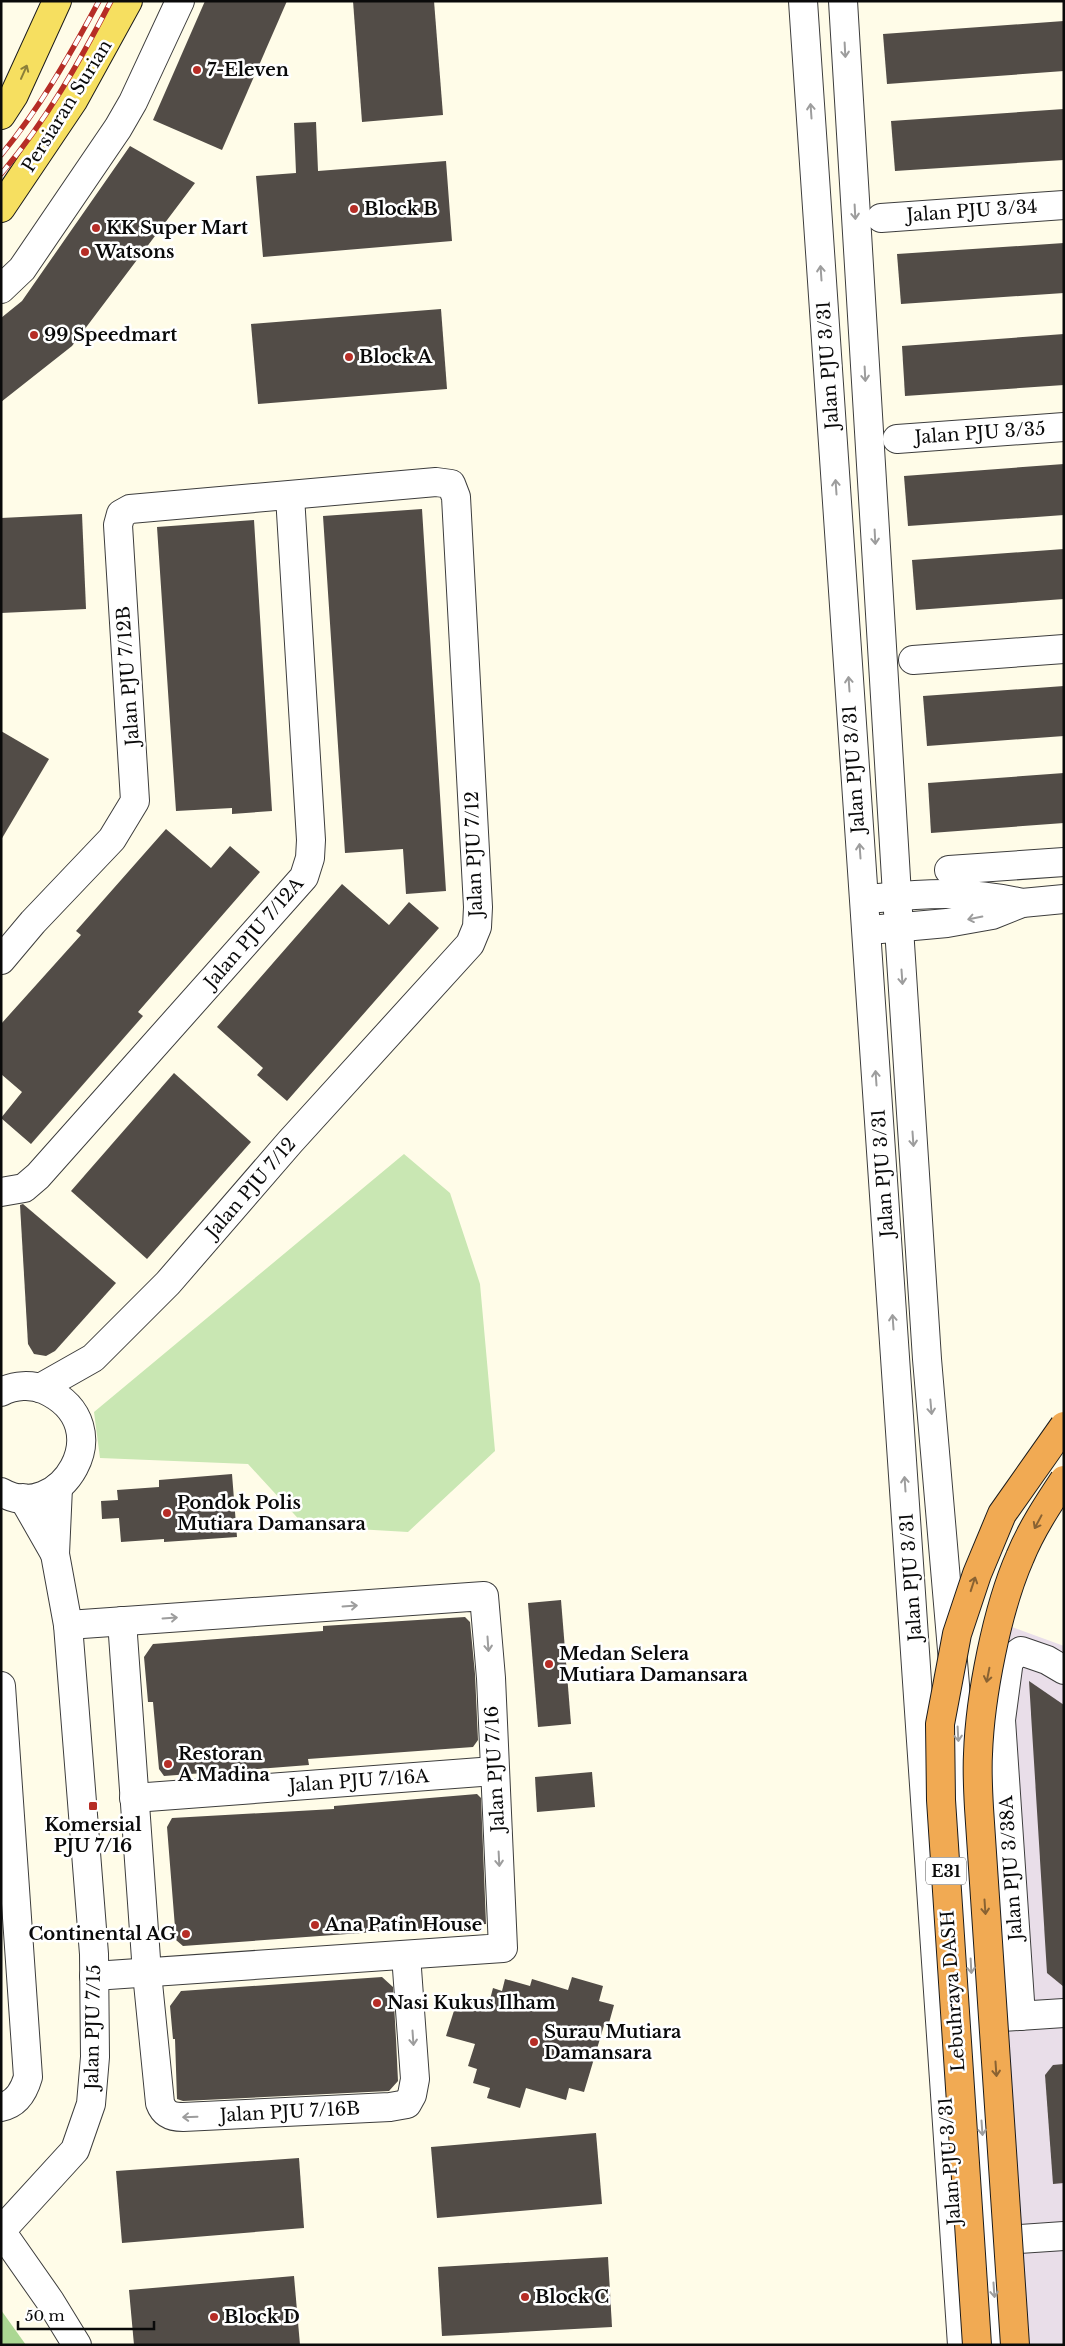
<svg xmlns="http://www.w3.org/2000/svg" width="1065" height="2346" viewBox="0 0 1065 2346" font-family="'Libre Baskerville',serif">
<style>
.industrial{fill:#e9dee9}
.green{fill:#c9e7b3}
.forest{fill:#abd793}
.building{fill:#524c47}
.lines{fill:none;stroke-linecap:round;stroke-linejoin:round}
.minor-casing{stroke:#3d3d3d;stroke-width:30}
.major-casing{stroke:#1b1b1b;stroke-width:30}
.minor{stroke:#fff;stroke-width:28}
.major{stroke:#f6df60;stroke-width:28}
.rail-casing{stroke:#b62d26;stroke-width:5.5}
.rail{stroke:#fff;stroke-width:4;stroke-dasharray:11;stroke-linecap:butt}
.highway-bridge-casing{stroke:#1b1b1b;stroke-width:30;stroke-linecap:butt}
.highway-bridge{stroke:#f1aa53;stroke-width:28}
.oneway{stroke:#9d9d9d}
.oneway2{stroke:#8c7f39}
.oneway3{stroke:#896232}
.poi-dot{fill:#b62d26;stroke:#fff;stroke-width:2}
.labels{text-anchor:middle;stroke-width:5;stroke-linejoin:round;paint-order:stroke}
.shield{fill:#fff;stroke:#545454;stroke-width:1}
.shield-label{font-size:16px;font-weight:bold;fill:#0a0a0a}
.poi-label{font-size:18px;font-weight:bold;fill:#0a0a0a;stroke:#fff;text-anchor:start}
.street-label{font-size:18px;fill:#0a0a0a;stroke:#fff}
</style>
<rect width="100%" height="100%" fill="#fffce8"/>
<!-- industrial -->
<polygon class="industrial" points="1012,1627 1064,1646 1064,2345 1011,2345 982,1666"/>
<!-- green -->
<polygon class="green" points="404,1154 450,1193 480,1284 495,1451 408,1532 305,1526 248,1464 100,1458 94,1412"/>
<!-- forest -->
<polygon class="forest" points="1,2310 26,2345 1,2345"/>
<!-- building -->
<g class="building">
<polygon points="205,1 287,1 222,150 153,120"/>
<polygon points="353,1 434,1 443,115 362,122"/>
<polygon points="1064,21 1064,71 887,84 883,34"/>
<polygon points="1064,109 1064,160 895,171 891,121"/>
<polygon points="316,122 318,171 446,161 452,241 263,257 256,176 296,173 294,123"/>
<polygon points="130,146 195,183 72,346 1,402 1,318 22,301"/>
<polygon points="1064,243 1064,293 901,304 897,254"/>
<polygon points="441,309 447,389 258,404 251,324"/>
<polygon points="1064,334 1064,385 905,396 902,346"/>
<polygon points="1064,464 1064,515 908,526 904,476"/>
<polygon points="422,509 446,891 406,894 403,849 345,853 323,516"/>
<polygon points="82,514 86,609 1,613 1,518"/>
<polygon points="254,520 272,811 232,814 232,808 176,811 157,527"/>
<polygon points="1064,549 1064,599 916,610 912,560"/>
<polygon points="1064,686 1064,736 927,746 923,696"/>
<polygon points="1,731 49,759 1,840"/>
<polygon points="1064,773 1064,823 931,833 928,783"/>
<polygon points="166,829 211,868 230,846 260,872 138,1012 143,1016 31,1144 1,1118 22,1092 1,1074 1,1024 81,935 76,931"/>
<polygon points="342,884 389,925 409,902 439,928 287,1101 257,1075 263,1068 217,1027"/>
<polygon points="174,1073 251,1142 147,1259 71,1191"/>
<polygon points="23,1204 116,1283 55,1351 46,1356 34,1354 28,1344 20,1205"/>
<polygon points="232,1474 237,1537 164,1542 164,1539 121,1542 119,1518 102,1519 101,1501 118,1500 117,1490 159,1487 159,1480"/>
<polygon points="561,1600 571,1724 538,1727 528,1603"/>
<polygon points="465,1617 470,1622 475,1674 478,1740 473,1747 308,1759 309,1765 164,1776 159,1769 153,1702 148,1702 144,1657 153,1644 323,1631 323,1626"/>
<polygon points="1029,1681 1064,1705 1064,1987 1047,1973"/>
<polygon points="592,1772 595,1807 537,1812 535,1777"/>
<polygon points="477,1794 481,1798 486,1924 183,1946 176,1940 167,1827 172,1818 334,1809 334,1806"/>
<polygon points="382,1977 393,1987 396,2039 398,2081 389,2091 183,2101 177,2099 175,2039 173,2039 170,2006 181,1991"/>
<polygon points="572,1977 603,1986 599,2001 614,2005 609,2023 605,2022 584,2092 569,2088 566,2100 526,2088 520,2108 487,2098 490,2088 473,2083 477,2069 468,2066 475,2044 446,2036 458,1998 488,2007 493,1988 502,1991 505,1979 530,1986 532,1979 568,1990"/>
<polygon points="1064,2064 1064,2183 1053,2184 1045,2075 1053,2065"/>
<polygon points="596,2133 602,2204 437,2218 431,2147"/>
<polygon points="299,2158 304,2228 122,2243 116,2171"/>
<polygon points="608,2257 612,2327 442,2336 438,2267"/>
<polygon points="294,2276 300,2345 134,2345 129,2290"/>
</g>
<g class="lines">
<defs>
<g id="minor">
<polyline points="803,1 962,2345"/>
<polyline points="843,1 899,928 927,1359 955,1685 974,2019 998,2345"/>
<polyline points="881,218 1064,205"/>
<polyline points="1,289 22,269 118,128 133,102 180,1"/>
<polyline points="897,439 1064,427"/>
<polyline points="913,660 1064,649"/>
<polyline points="949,870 1064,862"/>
<path d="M879,898c50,-5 93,-7 143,5"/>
<polyline points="881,929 947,923 992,915 1022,903 1064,899"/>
<polyline points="1,960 33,922 112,839 135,801 118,525 121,514 130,509 436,482 451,484 456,497 478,907 477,927 470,944 290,1142 168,1283 93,1358 40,1388"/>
<polyline points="1,1192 24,1188 38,1176 304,877 310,858 311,840 290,496"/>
<path d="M1,1392c13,-7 31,-8 44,-2 78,36 14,136 -44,102"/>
<polyline points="23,1498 55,1554"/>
<path d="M122,1621l25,352 13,130c4,11 11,14 23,14l207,-10 17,-3 5,-9 3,-16 -9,-124"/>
<polyline points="68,1625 484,1596 491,1678 503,1948 94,1976"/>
<path d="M1,1686l27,391c-4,14 -11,27 -27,30"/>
<polyline points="134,1798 494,1771"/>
<polyline points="1021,2016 1001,1720 1009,1660 1021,1651 1047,1660 1064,1670"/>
<polyline points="1002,2017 1064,2013"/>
<polyline points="1,2231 75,2150 91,2104 95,2057 94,1954 68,1625 55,1554 58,1487"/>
<polyline points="1,2231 50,2301 77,2345"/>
<polyline points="990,2241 1064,2236"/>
</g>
<g id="major">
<polyline points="1,115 14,95 57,1"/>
<polyline points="1,208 73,101 128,1"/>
</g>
</defs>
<!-- minor casing -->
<use href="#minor" class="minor-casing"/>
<!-- major casing -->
<use href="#major" class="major-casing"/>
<!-- minor -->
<use href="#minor" class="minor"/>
<!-- major -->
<use href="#major" class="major"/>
<defs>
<g id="rail">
<path d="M1,155c39,-47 69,-100 98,-154"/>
<path d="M1,174c45,-53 78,-111 110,-173"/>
</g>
</defs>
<!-- rail casing -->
<use href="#rail" class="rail-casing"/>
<!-- rail -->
<use href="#rail" class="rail"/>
<defs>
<g id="highway-bridge">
<polyline points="977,2345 941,1800 940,1724 957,1634 977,1574 1002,1514 1064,1426"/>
<path d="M1015,2345l-36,-537c-1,-18 -2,-36 -1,-54 2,-57 19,-145 42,-197 11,-27 28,-53 44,-77"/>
</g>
</defs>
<!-- highway-bridge casing -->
<use href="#highway-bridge" class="highway-bridge-casing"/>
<!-- highway-bridge -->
<use href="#highway-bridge" class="highway-bridge"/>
</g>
<!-- one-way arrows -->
<defs><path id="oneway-shaft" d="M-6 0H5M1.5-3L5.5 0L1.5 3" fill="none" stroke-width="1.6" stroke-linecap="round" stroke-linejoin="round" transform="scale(1.25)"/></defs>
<g class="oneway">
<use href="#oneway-shaft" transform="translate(845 50) rotate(87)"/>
<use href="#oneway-shaft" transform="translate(811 111) rotate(-94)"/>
<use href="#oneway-shaft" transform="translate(855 212) rotate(87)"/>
<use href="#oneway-shaft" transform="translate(821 273) rotate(-94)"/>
<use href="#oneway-shaft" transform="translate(865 374) rotate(87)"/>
<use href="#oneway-shaft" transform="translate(836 487) rotate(-94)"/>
<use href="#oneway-shaft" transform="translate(875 537) rotate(87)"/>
<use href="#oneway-shaft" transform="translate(849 684) rotate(-94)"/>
<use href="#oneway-shaft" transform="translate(860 851) rotate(-94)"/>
<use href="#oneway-shaft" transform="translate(975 918) rotate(169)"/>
<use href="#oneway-shaft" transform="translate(902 977) rotate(86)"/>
<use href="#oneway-shaft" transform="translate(876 1078) rotate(-94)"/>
<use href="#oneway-shaft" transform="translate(913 1139) rotate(86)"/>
<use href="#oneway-shaft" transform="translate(893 1322) rotate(-94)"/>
<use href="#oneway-shaft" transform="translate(931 1407) rotate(85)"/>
<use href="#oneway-shaft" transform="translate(905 1484) rotate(-94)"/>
<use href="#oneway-shaft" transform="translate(350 1606) rotate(-4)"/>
<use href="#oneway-shaft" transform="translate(170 1618) rotate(-4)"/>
<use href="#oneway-shaft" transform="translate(488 1644) rotate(86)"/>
<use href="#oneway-shaft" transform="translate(958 1734) rotate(87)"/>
<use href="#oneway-shaft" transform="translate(499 1859) rotate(87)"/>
<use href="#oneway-shaft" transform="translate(971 1966) rotate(87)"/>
<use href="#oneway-shaft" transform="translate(413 2038) rotate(86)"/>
<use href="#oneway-shaft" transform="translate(190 2117) rotate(178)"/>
<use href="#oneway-shaft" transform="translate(982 2128) rotate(86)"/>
<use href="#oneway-shaft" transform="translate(994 2290) rotate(86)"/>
</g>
<use class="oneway2" href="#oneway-shaft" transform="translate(24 72) rotate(-66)"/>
<g class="oneway3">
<use href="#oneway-shaft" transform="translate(1038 1522) rotate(118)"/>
<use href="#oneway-shaft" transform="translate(973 1584) rotate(-72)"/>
<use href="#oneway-shaft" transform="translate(988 1675) rotate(101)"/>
<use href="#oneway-shaft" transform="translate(985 1907) rotate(86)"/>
<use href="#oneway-shaft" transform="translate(996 2069) rotate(86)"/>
</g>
<!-- markers -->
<g class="poi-dot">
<circle cx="197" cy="70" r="5"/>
<circle cx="354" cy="209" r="5"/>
<circle cx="96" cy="228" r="5"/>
<circle cx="85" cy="252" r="5"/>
<circle cx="34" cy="335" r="5"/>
<circle cx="349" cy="357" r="5"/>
<circle cx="167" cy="1513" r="5"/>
<circle cx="549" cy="1664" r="5"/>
<circle cx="168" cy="1764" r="5"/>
<rect x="88" y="1801" width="10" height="10" rx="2.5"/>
<circle cx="315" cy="1925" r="5"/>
<circle cx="186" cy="1934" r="5"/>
<circle cx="377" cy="2003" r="5"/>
<circle cx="534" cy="2042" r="5"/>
<circle cx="525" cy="2297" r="5"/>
<circle cx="214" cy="2317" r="5"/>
</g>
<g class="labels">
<!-- shield labels -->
<rect class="shield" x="926" y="1857.5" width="40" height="27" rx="4"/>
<g class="shield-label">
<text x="946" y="1877">E31</text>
</g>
<!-- poi labels -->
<g class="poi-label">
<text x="207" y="76">7-Eleven</text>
<text x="364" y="215">Block B</text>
<text x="106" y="234">KK Super Mart</text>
<text x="95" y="258">Watsons</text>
<text x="44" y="341">99 Speedmart</text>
<text x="359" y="363">Block A</text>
<text x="177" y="1509">Pondok Polis<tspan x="177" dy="21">Mutiara Damansara</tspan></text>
<text x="559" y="1660">Medan Selera<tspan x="559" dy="21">Mutiara Damansara</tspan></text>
<text x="178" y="1760">Restoran<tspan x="178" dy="21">A Madina</tspan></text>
<text x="93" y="1831" text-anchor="middle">Komersial<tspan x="93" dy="21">PJU 7/16</tspan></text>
<text x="325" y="1931">Ana Patin House</text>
<text x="176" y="1940" text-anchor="end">Continental AG</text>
<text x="387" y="2009">Nasi Kukus Ilham</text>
<text x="544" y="2038">Surau Mutiara<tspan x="544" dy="21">Damansara</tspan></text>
<text x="535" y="2303">Block C</text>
<text x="224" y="2323">Block D</text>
</g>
<!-- street labels -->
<g class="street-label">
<text transform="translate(67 106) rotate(-58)" y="6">Persiaran Surian</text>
<text transform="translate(972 211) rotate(-4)" y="6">Jalan PJU 3/34</text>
<text transform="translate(828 365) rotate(-94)" y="6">Jalan PJU 3/31</text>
<text transform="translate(980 433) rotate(-4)" y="6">Jalan PJU 3/35</text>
<text transform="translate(128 676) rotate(-94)" y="6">Jalan PJU 7/12B</text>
<text transform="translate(854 769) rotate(-94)" y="6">Jalan PJU 3/31</text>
<text transform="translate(474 854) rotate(-92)" y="6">Jalan PJU 7/12</text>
<text transform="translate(254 933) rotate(-49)" y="6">Jalan PJU 7/12A</text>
<text transform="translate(883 1173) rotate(-94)" y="6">Jalan PJU 3/31</text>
<text transform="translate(251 1188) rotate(-49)" y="6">Jalan PJU 7/12</text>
<text transform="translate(911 1577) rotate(-94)" y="6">Jalan PJU 3/31</text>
<text transform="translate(495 1769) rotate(-93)" y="6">Jalan PJU 7/16</text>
<text transform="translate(359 1781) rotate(-4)" y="6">Jalan PJU 7/16A</text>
<text transform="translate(1011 1868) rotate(-94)" y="6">Jalan PJU 3/38A</text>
<text transform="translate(953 1991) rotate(-94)" y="6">Lebuhraya DASH</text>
<text transform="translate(93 2027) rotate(-89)" y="6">Jalan PJU 7/15</text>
<text transform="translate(290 2112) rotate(-3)" y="6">Jalan PJU 7/16B</text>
<text transform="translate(950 2161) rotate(-94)" y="6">Jalan PJU 3/31</text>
</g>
</g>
<!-- border -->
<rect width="1065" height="2346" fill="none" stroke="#0a0a0a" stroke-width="5"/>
<!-- scale -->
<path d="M18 2321v8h136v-8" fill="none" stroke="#0a0a0a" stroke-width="2.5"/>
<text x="25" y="2321" font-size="15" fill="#0a0a0a" stroke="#ffffff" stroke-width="4" paint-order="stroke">50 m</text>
</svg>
